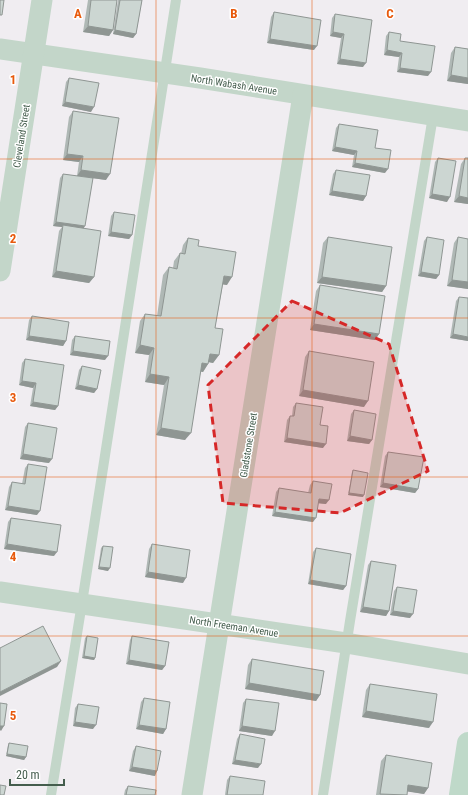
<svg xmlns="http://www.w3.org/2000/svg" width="468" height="795" viewBox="0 0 468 795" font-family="'Roboto Condensed',sans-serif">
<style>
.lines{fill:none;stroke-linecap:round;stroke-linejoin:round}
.lane{stroke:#c3d6c9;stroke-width:10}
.street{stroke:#c3d6c9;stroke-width:21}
.secondary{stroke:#bfd9c9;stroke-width:22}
.wall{fill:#afb8b5}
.shaded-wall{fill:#8f9693}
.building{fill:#ccd6d2;stroke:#8f9693}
.marked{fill:#d62828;fill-opacity:0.2;stroke:#d62828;stroke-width:3;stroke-dasharray:8 5;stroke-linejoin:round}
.grid{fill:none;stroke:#e8590c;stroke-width:1;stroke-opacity:0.55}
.labels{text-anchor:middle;stroke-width:3;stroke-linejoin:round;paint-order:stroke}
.street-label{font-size:10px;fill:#445d4d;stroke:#fff}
.grid-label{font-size:13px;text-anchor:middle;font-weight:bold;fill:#e8590c;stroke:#fff;stroke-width:3;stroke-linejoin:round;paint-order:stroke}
</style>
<rect width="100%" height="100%" fill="#f0edf1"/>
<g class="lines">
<!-- lane -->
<g class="lane">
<polyline points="51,795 82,603 176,0"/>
<polyline points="323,795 350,621 433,116"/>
</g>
<!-- street -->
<g class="street">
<polyline points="0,49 200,78 468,121"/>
<polyline points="0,271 42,0"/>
<polyline points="0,592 346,643 468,664"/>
<polyline points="192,795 303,95"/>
</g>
<!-- secondary -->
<polyline class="secondary" points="460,795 468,743"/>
</g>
<!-- wall -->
<g class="wall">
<polygon points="88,0 117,0 113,30 109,36 83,32"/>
<polygon points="118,0 142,0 136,34 133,38 113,34"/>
<polygon points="274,12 314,50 267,43 271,17"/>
<polygon points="335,14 363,67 337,64 341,38 330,36 332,18"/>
<polygon points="389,32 400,41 428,76 397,72 399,57 384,55 386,36"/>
<polygon points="455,47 468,49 468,84 447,81 451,53"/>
<polygon points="69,78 91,112 62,106 66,82"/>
<polygon points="73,111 106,180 78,176 84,228 94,277 89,283 52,277 59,231 62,227 53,226 60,178 63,174 77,176 79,162 63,160 69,117"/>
<polygon points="339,124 385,173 352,167 354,155 332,151 336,128"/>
<polygon points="438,158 447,202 429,198 435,162"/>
<polygon points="465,158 468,204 454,202 461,164"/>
<polygon points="336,170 366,196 363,201 329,195 333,174"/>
<polygon points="114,212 132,235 129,239 108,236 111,216"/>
<polygon points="328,237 386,286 382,292 317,283 323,243"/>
<polygon points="427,237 439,275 436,279 418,276 424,241"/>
<polygon points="458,237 468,239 468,289 447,286 454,243"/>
<polygon points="188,238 198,246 227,285 223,284 215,328 219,355 213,363 208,362 208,364 203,372 201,371 185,440 156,435 164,385 145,382 149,355 135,353 140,321 145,314 157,316 163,275 169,267 173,268 174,261 180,253 181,254 183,245"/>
<polygon points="320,285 379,334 375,340 310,330 316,291"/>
<polygon points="459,297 468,341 450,338 456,301"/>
<polygon points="32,316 66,341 63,346 26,340 29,320"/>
<polygon points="75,336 105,360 70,355 72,340"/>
<polygon points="309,351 364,407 299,396 305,357"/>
<polygon points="25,359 58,406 55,410 30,406 33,388 19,385 22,363"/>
<polygon points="82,366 97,389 94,393 75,389 79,370"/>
<polygon points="296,403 320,425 323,448 284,442 287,420 290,416 292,416 293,407"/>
<polygon points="354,410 372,440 369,444 347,441 351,414"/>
<polygon points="28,423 49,463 20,459 25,427"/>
<polygon points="388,452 418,489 415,493 380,487 385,456"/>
<polygon points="28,464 37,515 5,510 9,487 12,482 22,484 25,468"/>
<polygon points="353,470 363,497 348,495 352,472"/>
<polygon points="313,481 326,504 318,503 313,522 272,516 276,492 279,488 308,493 310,485"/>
<polygon points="11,518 54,556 4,549 8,522"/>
<polygon points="152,544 183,583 145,577 149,549"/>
<polygon points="103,546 108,571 98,569 101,548"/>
<polygon points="316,548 346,586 343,590 308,584 313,552"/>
<polygon points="371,561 389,611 386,616 360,612 368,565"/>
<polygon points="397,587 410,618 390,615 394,591"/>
<polygon points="87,636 95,658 94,660 82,658 85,638"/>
<polygon points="132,636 165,666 162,670 126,664 130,640"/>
<polygon points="252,659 320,695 316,701 245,689 248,665"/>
<polygon points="370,684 429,728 362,717 366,690"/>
<polygon points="144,698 166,729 163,734 136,729 141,702"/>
<polygon points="246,699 272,736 239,731 243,703"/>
<polygon points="78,704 93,729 73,726 75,708"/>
<polygon points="240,734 258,768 232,764 237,739"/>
<polygon points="9,743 26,757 24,760 6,756 8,745"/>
<polygon points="136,746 155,776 129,771 133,751"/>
<polygon points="386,755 428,788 424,794 407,791 407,795 376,795 381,761"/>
<polygon points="230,776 263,795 225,795 227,780"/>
<polygon points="128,786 155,795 124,795 125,790"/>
</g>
<!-- shaded-wall -->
<g class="shaded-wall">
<polygon points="88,26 113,30 109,36 83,32"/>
<polygon points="115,30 136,34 133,38 113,34"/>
<polygon points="333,32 344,34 341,38 330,36"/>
<polygon points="270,39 317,46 314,50 267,43"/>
<polygon points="387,50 402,53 399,57 384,55"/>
<polygon points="340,59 366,63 363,67 337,64"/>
<polygon points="400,68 431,72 428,76 397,72"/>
<polygon points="451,75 468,78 468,84 447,81"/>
<polygon points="65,102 94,107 91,112 62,106"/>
<polygon points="335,147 357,151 354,155 332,151"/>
<polygon points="67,154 83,156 79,162 63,160"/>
<polygon points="355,163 388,169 385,173 352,167"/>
<polygon points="81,170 110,174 106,180 77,176"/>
<polygon points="332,191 366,196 363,201 329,195"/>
<polygon points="432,194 450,197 447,202 429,198"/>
<polygon points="459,196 468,198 468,204 454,202"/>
<polygon points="56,222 85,226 82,231 63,225 62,227 53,226"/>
<polygon points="111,232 132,235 129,239 108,236"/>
<polygon points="56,271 94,277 89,283 52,277"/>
<polygon points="421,272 439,275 436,279 418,276"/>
<polygon points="224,276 232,277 227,285 219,284"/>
<polygon points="322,277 386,286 382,292 317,283"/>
<polygon points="452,280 468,282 468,289 447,286"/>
<polygon points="314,324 379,334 375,340 310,330"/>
<polygon points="453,334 468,337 468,341 450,338"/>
<polygon points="29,336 66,341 63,346 26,340"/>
<polygon points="140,345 154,348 149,355 135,353"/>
<polygon points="73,351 108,356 105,360 70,355"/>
<polygon points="210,354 219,355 213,363 204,361"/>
<polygon points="202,363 208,364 203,372 197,371"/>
<polygon points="150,374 169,377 164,385 145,382"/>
<polygon points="22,381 36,383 33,388 19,385"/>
<polygon points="78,385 97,389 94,393 75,389"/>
<polygon points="303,390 368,401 364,407 299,396"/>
<polygon points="33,402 58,406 55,410 30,406"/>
<polygon points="161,428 191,433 185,440 156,435"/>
<polygon points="350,436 372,440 369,444 347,441"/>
<polygon points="287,438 326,444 323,448 284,442"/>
<polygon points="23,454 52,459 49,463 20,459"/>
<polygon points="383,483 418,489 415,493 380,487"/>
<polygon points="349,493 364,495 363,497 348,495"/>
<polygon points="319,499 329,500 326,504 316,503"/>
<polygon points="8,506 40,511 37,515 5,510"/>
<polygon points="275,512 316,518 313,522 272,516"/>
<polygon points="7,544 57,552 54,556 4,549"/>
<polygon points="99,567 110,568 108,571 98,569"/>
<polygon points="148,572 186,578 183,583 145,577"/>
<polygon points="310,580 346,586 343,590 308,584"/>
<polygon points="363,607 389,611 386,616 360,612"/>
<polygon points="393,611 413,614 410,618 390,615"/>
<polygon points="84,656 95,658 94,660 82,658"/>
<polygon points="129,660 165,666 162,670 126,664"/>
<polygon points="61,661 57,667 0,696 0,692"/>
<polygon points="249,683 320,695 316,701 245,689"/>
<polygon points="366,711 433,722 429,728 362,717"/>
<polygon points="75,722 96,725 93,729 73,726"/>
<polygon points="139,725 166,729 163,734 136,729"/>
<polygon points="0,726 4,726 1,731 0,730"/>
<polygon points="242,726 275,731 272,736 239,731"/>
<polygon points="7,754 26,757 24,760 6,756"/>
<polygon points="235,760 261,764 258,768 232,764"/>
<polygon points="132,767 157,771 155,776 129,771"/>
<polygon points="408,785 428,788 424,794 404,791"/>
</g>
<!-- building -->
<g class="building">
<polygon points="0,0 4,0 2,15 0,15"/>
<polygon points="91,0 117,0 113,30 88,26"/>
<polygon points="120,0 142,0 136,34 115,30"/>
<polygon points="274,12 321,20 317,46 270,39"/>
<polygon points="335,14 372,20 366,63 340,59 344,34 333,32"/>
<polygon points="389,32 401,34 400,41 435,46 431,72 400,68 402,53 387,50"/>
<polygon points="455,47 468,49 468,78 451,75"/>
<polygon points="69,78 99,83 94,107 65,102"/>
<polygon points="73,111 119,118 110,174 81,170 83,156 67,154"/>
<polygon points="339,124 378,130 375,148 391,150 388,169 355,163 357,151 335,147"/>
<polygon points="438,158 456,161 450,197 432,194"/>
<polygon points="465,158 468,158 468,198 459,196"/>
<polygon points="336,170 370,175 366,196 332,191"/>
<polygon points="63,174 93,178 85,226 56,222"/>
<polygon points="114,212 135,215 132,235 111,232"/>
<polygon points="63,225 101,231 94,277 56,271"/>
<polygon points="328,237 392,247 386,286 322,277"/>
<polygon points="427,237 444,240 439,275 421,272"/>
<polygon points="458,237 468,239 468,282 452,280"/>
<polygon points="188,238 199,240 198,246 236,252 232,277 224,276 215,328 223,329 219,355 210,354 208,364 202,363 191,433 161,428 169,377 150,374 154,348 140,345 145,314 161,316 169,267 177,269 180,253 185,254"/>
<polygon points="320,285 385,296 379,334 314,324"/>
<polygon points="459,297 468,298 468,337 453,334"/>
<polygon points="32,316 69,322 66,341 29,336"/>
<polygon points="75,336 110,341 108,356 73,351"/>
<polygon points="309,351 374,362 368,401 303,390"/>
<polygon points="25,359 64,365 58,406 33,402 36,383 22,381"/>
<polygon points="82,366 101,370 97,389 78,385"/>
<polygon points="296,403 323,407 320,425 328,426 326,444 287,438 290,416 294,416"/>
<polygon points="354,410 376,414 372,440 350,436"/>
<polygon points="28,423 57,428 52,459 23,454"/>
<polygon points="388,452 424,457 418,489 383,483"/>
<polygon points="28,464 47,467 40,511 8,506 12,482 25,484"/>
<polygon points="353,470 368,473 364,495 349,493"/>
<polygon points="313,481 332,484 329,500 319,499 316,518 275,512 279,488 311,493"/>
<polygon points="11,518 61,525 57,552 7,544"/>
<polygon points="152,544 190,550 186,578 148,572"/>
<polygon points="103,546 113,547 110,568 99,567"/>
<polygon points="316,548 351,554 346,586 310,580"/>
<polygon points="371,561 396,565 389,611 363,607"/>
<polygon points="397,587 417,590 413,614 393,611"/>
<polygon points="43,626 61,661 0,692 0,648"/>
<polygon points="87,636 98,638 95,658 84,656"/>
<polygon points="132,636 169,642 165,666 129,660"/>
<polygon points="252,659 324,671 320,695 249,683"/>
<polygon points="370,684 437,694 433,722 366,711"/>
<polygon points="144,698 170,702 166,729 139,725"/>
<polygon points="246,699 279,703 275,731 242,726"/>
<polygon points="0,703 7,704 4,726 0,726"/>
<polygon points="78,704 99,707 96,725 75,722"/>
<polygon points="240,734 265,739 261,764 235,760"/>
<polygon points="9,743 28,746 26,757 7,754"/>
<polygon points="136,746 161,751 157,771 132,767"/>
<polygon points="386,755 432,763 428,788 408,785 407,795 380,794"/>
<polygon points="230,776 265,781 263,795 227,795"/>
<polygon points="0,785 6,786 4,795 0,795"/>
<polygon points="128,786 156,790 155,795 126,795"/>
</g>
<!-- marked area -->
<path class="marked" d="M292,301l97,43 39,127 -88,42 -117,-10 -15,-118z"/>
<!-- grid -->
<path class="grid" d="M156,0v795M312,0v795M0,159h468M0,318h468M0,477h468M0,636h468"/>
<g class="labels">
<!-- street labels -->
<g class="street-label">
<text transform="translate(234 84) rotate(9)" y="4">North Wabash Avenue</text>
<text transform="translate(21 136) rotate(-81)" y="4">Cleveland Street</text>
<text transform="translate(248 445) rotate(-81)" y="4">Gladstone Street</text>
<text transform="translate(234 626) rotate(9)" y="4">North Freeman Avenue</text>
</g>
</g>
<g class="grid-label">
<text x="78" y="18">A</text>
<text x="234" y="18">B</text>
<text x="390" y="18">C</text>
<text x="13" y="84">1</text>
<text x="13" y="243">2</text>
<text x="13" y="402">3</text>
<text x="13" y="561">4</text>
<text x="13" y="720">5</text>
</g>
<!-- scale -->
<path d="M10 779v6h54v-6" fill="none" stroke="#445d4d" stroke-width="2"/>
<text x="16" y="779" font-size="12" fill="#445d4d" stroke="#ffffff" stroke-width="3" paint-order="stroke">20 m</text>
</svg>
